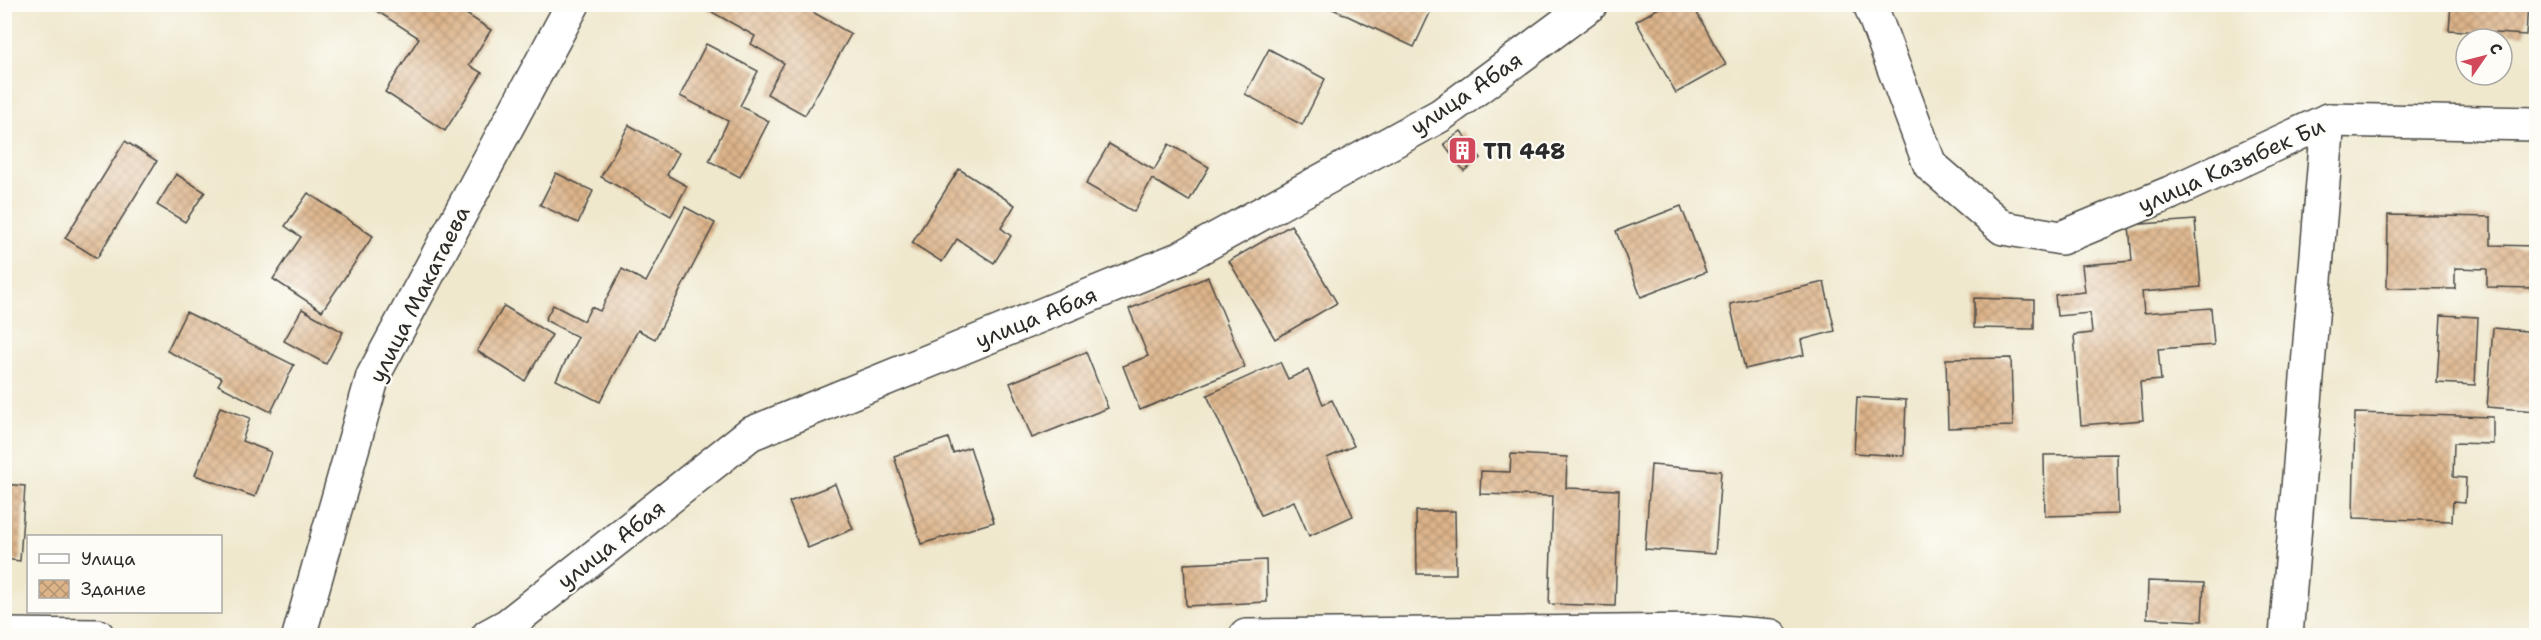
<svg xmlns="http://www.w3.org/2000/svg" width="2541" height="640" viewBox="0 0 2541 640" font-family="'Shantell Sans',sans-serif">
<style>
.building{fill:url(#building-cross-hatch)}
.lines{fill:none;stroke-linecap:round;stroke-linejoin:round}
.street-casing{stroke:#484743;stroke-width:36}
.street{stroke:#fff;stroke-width:33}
.labels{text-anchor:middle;stroke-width:4.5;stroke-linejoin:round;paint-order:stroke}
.street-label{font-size:22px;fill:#2b2b2b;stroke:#fdfcf7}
.poi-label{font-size:22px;font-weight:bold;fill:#2b2b2b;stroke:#fdfcf7;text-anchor:start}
</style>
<defs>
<pattern id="building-cross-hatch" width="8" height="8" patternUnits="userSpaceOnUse" patternTransform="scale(1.5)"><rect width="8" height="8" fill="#ddb48a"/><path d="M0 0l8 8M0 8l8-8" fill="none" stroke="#b39371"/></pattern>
</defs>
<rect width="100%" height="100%" fill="#fdfcf7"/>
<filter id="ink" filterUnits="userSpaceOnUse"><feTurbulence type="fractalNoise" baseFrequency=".0167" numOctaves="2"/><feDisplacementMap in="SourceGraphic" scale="12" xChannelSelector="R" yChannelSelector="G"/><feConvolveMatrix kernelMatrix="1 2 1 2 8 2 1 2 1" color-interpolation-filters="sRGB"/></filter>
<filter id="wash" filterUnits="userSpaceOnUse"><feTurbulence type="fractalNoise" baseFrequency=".008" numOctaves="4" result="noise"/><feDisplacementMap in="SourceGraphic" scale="24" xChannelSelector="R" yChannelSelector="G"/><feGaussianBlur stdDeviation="1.35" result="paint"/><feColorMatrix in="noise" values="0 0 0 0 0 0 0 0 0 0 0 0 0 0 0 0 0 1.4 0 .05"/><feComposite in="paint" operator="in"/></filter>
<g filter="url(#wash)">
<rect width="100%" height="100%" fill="#efe8cd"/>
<g id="blocks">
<!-- building -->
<g class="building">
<polygon points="366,4 451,4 491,30 469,65 482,73 445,131 385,92 419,38"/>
<polygon points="705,4 799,4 851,34 805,115 767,94 784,63 751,44 755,36 703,7"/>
<polygon points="1322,4 1434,4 1414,47"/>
<polygon points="1666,4 1692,4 1726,65 1676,93 1636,21"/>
<polygon points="2451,4 2528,4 2526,35 2449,30"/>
<polygon points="706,44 758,71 740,106 769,121 740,177 709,161 728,121 680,96"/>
<polygon points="1269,49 1325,79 1302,125 1245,94"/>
<polygon points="629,125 679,153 667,175 687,186 671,216 601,177"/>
<polygon points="1461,131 1481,158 1464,171 1444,144"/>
<polygon points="125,141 157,161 97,258 65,238"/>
<polygon points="1109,144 1154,170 1169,144 1209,167 1189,201 1152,179 1134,212 1086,184"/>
<polygon points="959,169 1015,205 1001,228 1011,236 994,263 957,239 942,262 912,243"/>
<polygon points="556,173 593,191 578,223 540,205"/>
<polygon points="176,174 205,192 185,222 157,205"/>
<polygon points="308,193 373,236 322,311 273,279 301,237 285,226"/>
<polygon points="1681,206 1706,272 1641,297 1616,231"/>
<polygon points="685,207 715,223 655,339 638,330 600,402 556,380 578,337 545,320 553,305 584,321 591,307 600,311 622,269 646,282"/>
<polygon points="2388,215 2491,217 2491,245 2536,246 2536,288 2487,287 2487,269 2455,268 2455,289 2387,288"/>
<polygon points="2195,220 2201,287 2142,292 2144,313 2211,308 2214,345 2158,349 2161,380 2140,382 2143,420 2081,425 2074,335 2092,333 2090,313 2057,316 2055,295 2085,292 2082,265 2132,261 2129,225"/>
<polygon points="1291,225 1337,303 1275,339 1229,261"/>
<polygon points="1208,277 1245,367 1140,410 1123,366 1148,356 1129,309"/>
<polygon points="1824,282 1835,331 1801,340 1804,355 1745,369 1730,304"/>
<polygon points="1974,298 2034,300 2034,329 1974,328"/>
<polygon points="504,306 552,335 525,381 477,351"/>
<polygon points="302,309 343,332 326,364 284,341"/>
<polygon points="186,312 294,365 271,412 218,385 222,378 167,351"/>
<polygon points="2441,315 2478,317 2475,385 2437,383"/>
<polygon points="2493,328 2536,332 2536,411 2487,407"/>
<polygon points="1086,352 1108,408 1032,438 1010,383"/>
<polygon points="2011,358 2013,426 1948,428 1946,359"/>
<polygon points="1280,362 1288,379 1308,370 1323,404 1332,400 1354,446 1327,458 1353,516 1309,536 1294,501 1261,515 1207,395"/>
<polygon points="1857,397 1906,400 1904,456 1854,453"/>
<polygon points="220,407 250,418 242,441 271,452 255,497 195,475"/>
<polygon points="2355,413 2493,417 2493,444 2454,443 2453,477 2466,478 2465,503 2453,502 2452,521 2353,518"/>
<polygon points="948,438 953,453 970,447 994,522 921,544 894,456"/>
<polygon points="1511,454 1567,457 1566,488 1619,490 1615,606 1549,604 1553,496 1480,494 1481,471 1510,472"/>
<polygon points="2117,454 2118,514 2045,516 2044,455"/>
<polygon points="1651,465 1721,471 1715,554 1645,549"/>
<polygon points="4,484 25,486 20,561 4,559"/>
<polygon points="835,484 853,529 808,548 789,502"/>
<polygon points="1416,511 1455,511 1456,574 1417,574"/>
<polygon points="1266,560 1267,602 1186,606 1184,564"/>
<polygon points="2148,581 2204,583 2202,621 2147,618"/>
</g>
</g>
</g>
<g filter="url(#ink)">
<use href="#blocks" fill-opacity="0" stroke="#484743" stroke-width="1.5"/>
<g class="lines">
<defs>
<g id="street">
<polyline points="1870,4 1930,165 2003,228 2061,238 2170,193 2328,120 2536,124"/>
<polyline points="4,635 98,636"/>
<polyline points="299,636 373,376 573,4"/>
<polyline points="488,636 508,625 750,434 1179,259 1441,115 1591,4"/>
<polyline points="1246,636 1709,631 1771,636"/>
<polyline points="2286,636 2328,120"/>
</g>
</defs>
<!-- street casing -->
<use href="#street" class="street-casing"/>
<!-- street -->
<use href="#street" class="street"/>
</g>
</g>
<!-- icons -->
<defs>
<symbol id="building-square" viewBox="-11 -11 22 22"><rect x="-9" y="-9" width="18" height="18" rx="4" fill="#d1495b" stroke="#fdfcf7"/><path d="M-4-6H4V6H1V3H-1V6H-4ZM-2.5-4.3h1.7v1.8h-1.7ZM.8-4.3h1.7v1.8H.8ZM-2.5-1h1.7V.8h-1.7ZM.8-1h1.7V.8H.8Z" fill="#fff"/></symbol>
</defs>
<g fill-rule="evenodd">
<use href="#building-square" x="1446" y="134" width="33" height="33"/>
</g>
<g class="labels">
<!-- street labels -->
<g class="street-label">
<text transform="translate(1466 93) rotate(-34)" y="8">улица Абая</text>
<text transform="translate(2231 165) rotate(-24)" y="8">улица Казыбек Би</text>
<text transform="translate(419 294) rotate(-63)" y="8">улица Макатаева</text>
<text transform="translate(1036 317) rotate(-22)" y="8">улица Абая</text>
<text transform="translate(611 544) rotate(-38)" y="8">улица Абая</text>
</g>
<!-- poi labels -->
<g class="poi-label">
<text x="1483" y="159">ТП 448</text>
</g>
</g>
<!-- margin -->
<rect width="2541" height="640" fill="none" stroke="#fdfcf7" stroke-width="24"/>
<!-- legend -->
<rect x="27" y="535" width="195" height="78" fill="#fdfcf7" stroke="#a9a8a5" stroke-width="1.5"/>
<rect x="39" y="554" width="30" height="9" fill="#ffffff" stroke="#a9a8a5" stroke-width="1.5"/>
<text x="81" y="565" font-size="18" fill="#2b2b2b">Улица</text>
<rect x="39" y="580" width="30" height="18" fill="url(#building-cross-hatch)" stroke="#a9a8a5" stroke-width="1.5"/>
<text x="81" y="595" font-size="18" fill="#2b2b2b">Здание</text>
<!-- north arrow -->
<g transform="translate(2484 57) rotate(55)"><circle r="28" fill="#fdfcf7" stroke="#a9a8a5" stroke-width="1.5"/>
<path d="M0-4.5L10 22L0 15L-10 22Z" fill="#d1495b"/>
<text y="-9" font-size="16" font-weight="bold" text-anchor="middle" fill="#2b2b2b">С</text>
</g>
</svg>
